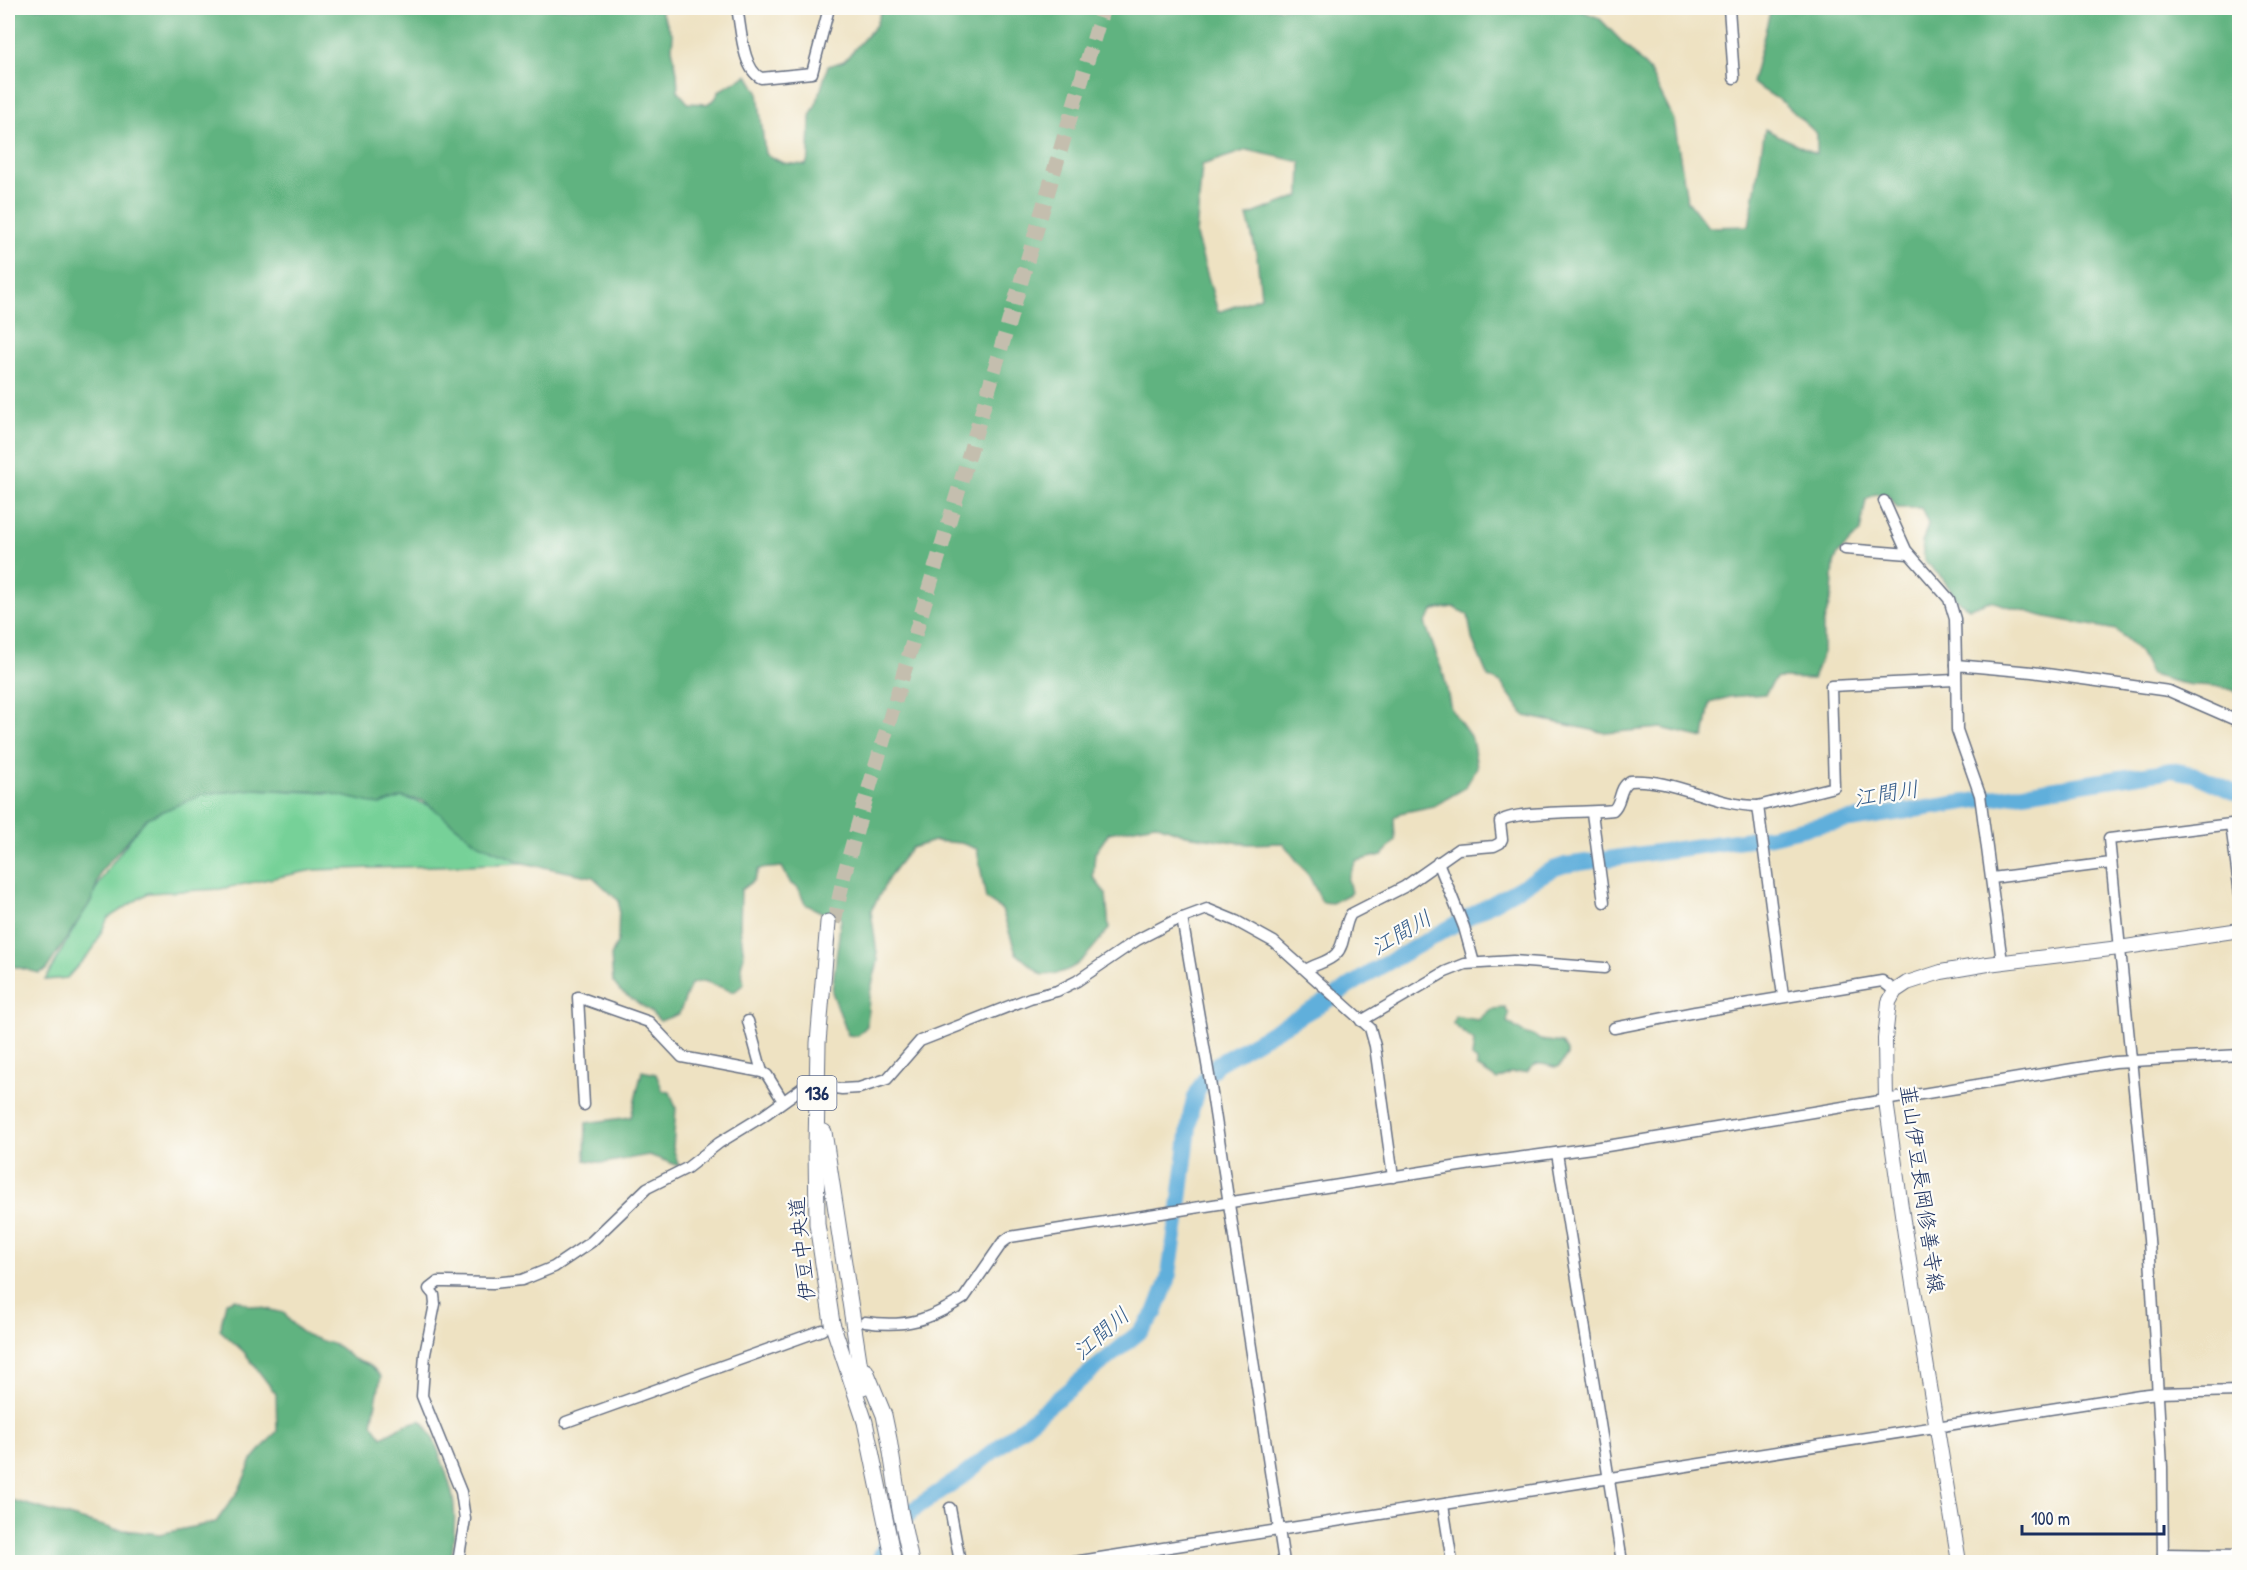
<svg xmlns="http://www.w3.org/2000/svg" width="2247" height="1570" viewBox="0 0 2247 1570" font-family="'Patrick Hand','Klee One',sans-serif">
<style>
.green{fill:#76d198;stroke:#48807b;stroke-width:1.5}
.forest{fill:#60b380;stroke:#3e716f;stroke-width:1.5;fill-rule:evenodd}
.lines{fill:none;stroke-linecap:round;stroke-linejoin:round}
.river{stroke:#61afdb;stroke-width:16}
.highway-tunnel{stroke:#c4beae;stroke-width:15;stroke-dasharray:15 8;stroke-linecap:butt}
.minor-casing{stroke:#656e81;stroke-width:13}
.major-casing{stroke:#656e81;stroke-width:16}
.highway-casing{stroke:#656e81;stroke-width:17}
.minor{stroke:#fff;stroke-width:10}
.major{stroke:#fff;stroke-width:14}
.highway{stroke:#fff;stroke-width:15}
.labels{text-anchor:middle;stroke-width:4.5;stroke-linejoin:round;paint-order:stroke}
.shield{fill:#fdfcf7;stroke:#5f6c8c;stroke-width:1.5}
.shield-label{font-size:20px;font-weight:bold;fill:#1b2f5e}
.street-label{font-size:21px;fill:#1b2f5e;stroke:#fdfcf7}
.water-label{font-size:22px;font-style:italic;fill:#345c8a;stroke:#fdfcf7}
</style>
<rect width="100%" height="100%" fill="#fdfcf7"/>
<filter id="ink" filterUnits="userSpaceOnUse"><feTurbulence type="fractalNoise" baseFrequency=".0167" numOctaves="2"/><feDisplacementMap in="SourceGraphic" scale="12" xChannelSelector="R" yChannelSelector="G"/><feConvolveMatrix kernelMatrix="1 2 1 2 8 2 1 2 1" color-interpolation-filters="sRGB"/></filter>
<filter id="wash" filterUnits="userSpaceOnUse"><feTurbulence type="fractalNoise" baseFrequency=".008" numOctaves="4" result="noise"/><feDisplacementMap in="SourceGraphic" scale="24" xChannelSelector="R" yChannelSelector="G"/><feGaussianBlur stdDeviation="1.35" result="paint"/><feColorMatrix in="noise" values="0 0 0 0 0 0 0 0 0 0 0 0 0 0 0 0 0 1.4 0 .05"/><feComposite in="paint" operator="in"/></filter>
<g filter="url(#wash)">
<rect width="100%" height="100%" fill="#eee2c2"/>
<!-- green -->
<polygon class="green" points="254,789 402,797 428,805 523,863 313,870 220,889 148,893 108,918 93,949 67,978 45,980 107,870 146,818 203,794"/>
<!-- forest -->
<g class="forest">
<path d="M8,8h651l14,27 -1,13 5,24 1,19 10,12 19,1 8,-5 5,-9 28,-15 10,17 7,62 18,9 23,2 3,-9 1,-40 7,-14 11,-36 16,-5 32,-36 6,-17h693l24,10 50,52 25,50 13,80 21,27 41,-1 16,-97 52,25v-20l-33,-31 -32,-20 19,-75h468v685c-14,-7 -31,-8 -46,-8 -14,-1 -29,-7 -42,-10l-13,-25 -22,-20 -70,-13 -56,-16 -21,7 -10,-6 -16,-23 -19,-19 -2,-17 6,-19 -7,-16h-24l-8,-12 -14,-2 -9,6 -6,32 -22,22 -4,9 -2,31 -9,32v26l-10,27 -37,-1 -11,16 -36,3 -19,6 -6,35 -43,-10 -55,5 -81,-17 -24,-33 -13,-6 -16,-38 -4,-24 -14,-8 -20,3 -9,13 19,53 7,33 21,30 5,28 -12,21 -31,18 -34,7 -6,5 1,23 -13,14 -26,6 -8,18 3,14 -19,10 -10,-1 -13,-26 -26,-33 -35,1 -62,-9 -31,-11 -46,9 -14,20 -2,24 13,17 3,35c-23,26 -30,45 -67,46l-26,-22 -14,-43 -16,-11 -9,-50 -16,-6 -27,-2 -23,7 -20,26 -20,37 7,50 -9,36 -2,29 -10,10 -9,-1 -16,-43 9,-74 -4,-4 -14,-1 -18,-9 -7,-16 -7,-4 -9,-17 -23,2 -5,11 -13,10 -1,37 4,29 -3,10 3,18 -10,8 -30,-11 -13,3 -12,30 -19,7 -10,-10 -30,-20 -7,-9 -2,-26 7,-16 1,-39 -26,-24 -70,-14 -46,-20 -53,-42 -22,-4 -22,8 -55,-13 -71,-3 -51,5 -56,24 -46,53 -9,29 -46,70 -7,3 -31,-8zM1247,150l54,12 -1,34 -53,20 10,40 4,41 -43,15 -22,-77 6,-70z"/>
<path d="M1505,1008l4,6 -2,8c10,5 15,13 26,13l7,5 22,3c5,8 8,10 2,17 -2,2 -3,6 -6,7 -8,2 -19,-11 -31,5l-17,1 -13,7 -20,-13v-6l-5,-4 2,-16 -21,-17 2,-8 23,4 13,-11z"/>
<polygon points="642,1071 656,1074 663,1091 670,1092 676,1108 673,1148 679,1166 649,1155 604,1163 585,1160 586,1123 631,1117"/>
<path d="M236,1299l13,6 35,8c16,24 25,23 51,32 7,3 12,10 19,14 16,8 14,2 27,18l-9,46 10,14 20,-11 18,-6c13,7 33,70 34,86 2,19 -1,38 -3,56h-443v-63l106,30 46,5 56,-12 23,-32 13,-30 25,-29 -1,-37 -32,-42 -24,-22 6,-28z"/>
</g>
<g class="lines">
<!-- river -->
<polyline class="river" points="878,1562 892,1532 914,1509 963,1476 1142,1330 1155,1313 1168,1280 1178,1216 1191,1111 1195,1097 1202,1083 1217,1064 1325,1002 1373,971 1553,869 1565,865 1771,836 1824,824 2172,770 2193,774 2240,795"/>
</g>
</g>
<g filter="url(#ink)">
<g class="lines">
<!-- highway-tunnel -->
<polyline class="highway-tunnel" points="834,923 844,875 858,825 1103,8"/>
<defs>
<g id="minor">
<path d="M737,8c4,18 5,61 24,70l51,-5 17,-65"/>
<polyline points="1729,8 1734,78"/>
<polyline points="1884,501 1906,550 1949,599 1955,619 1956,665"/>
<polyline points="1845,549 1909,554"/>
<polyline points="1758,806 1783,996"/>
<polyline points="1592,813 1604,902"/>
<polyline points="1438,862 1464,927 1474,963"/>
<polyline points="1992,878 2111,863"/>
<polyline points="1182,918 1211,1087 1284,1562"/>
<polyline points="2002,962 1980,795 1957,730 1956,665 2032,672 2169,691 2240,722"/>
<path d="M1306,970c9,-6 23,-8 30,-16 10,-10 7,-29 15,-40l53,-27 54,-38 36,-3 6,-3 2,-4 -2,-17c10,-12 92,-9 113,-12 9,-7 5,-22 17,-29 43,-3 84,25 128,25l76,-19 -3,-101 124,-6"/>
<polyline points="748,1021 762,1072"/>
<polyline points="1361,1021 1445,972 1465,964 1513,961 1604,968"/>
<polyline points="1614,1028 1695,1012 1882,981 1895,991"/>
<polyline points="827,1087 842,1089 859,1088 887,1079 920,1041 1030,998 1057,991 1077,981 1137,940 1172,922 1207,909 1236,921 1274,942 1370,1028 1375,1046 1393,1177"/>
<polyline points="584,1105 578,997 649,1022 682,1057 762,1072 767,1075 783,1101"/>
<polyline points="1557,1153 1622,1562"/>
<path d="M865,1322c41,6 64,-2 99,-24l38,-55 8,-6 462,-73 135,-18 508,-84 125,-7"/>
<polyline points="566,1422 822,1330"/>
<polyline points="1443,1505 1452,1562"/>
<polyline points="950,1508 960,1562"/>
<polyline points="2163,1554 2240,1555"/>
<polyline points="458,1562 465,1519 461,1492 422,1396 425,1354 435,1304 434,1295 429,1289 438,1282 445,1282 493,1283 522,1280 554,1267 591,1242 647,1188 687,1168 719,1143 763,1116 802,1088 811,1087"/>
<polyline points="1074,1562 2140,1395 2158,1393 2240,1391"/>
<polyline points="2163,1562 2162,1467 2149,1239 2109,839 2231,824 2240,894"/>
</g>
<polyline id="major" points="1959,1562 1905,1235 1886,1101 1885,1039 1889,1002 1895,991 1907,983 1941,972 1988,964 2119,948 2240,930"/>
<g id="highway">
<polyline points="828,922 818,1043 816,1148 817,1224 832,1323 865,1422 894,1562"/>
<polyline points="824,1132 863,1387"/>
<polyline points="866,1371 884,1415 889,1439 900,1510 911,1562"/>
</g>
</defs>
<!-- minor casing -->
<use href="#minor" class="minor-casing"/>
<!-- major casing -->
<use href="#major" class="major-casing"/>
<!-- highway casing -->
<use href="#highway" class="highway-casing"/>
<!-- minor -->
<use href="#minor" class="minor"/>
<!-- major -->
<use href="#major" class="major"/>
<!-- highway -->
<use href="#highway" class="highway"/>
</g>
</g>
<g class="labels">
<!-- shield labels -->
<rect class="shield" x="797.5" y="1076" width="39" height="34" rx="4.5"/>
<g class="shield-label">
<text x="817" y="1100">136</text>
</g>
<!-- street labels -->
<g class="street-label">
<text transform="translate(1922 1189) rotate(82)" y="7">韮山伊豆長岡修善寺線</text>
<text transform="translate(802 1249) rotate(-96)" y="7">伊豆中央道</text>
</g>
<!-- water labels -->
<g class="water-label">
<text transform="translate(1886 793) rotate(-9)" y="8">江間川</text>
<text transform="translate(1401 932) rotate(-30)" y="8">江間川</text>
<text transform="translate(1101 1333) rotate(-41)" y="8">江間川</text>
</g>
</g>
<!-- margin -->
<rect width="2247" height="1570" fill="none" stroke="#fdfcf7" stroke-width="30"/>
<!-- scale -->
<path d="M2022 1525v9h142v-9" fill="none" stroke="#1b2f5e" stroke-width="3"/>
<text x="2031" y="1525" font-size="18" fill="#1b2f5e" stroke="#fdfcf7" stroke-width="4.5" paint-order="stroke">100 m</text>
</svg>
